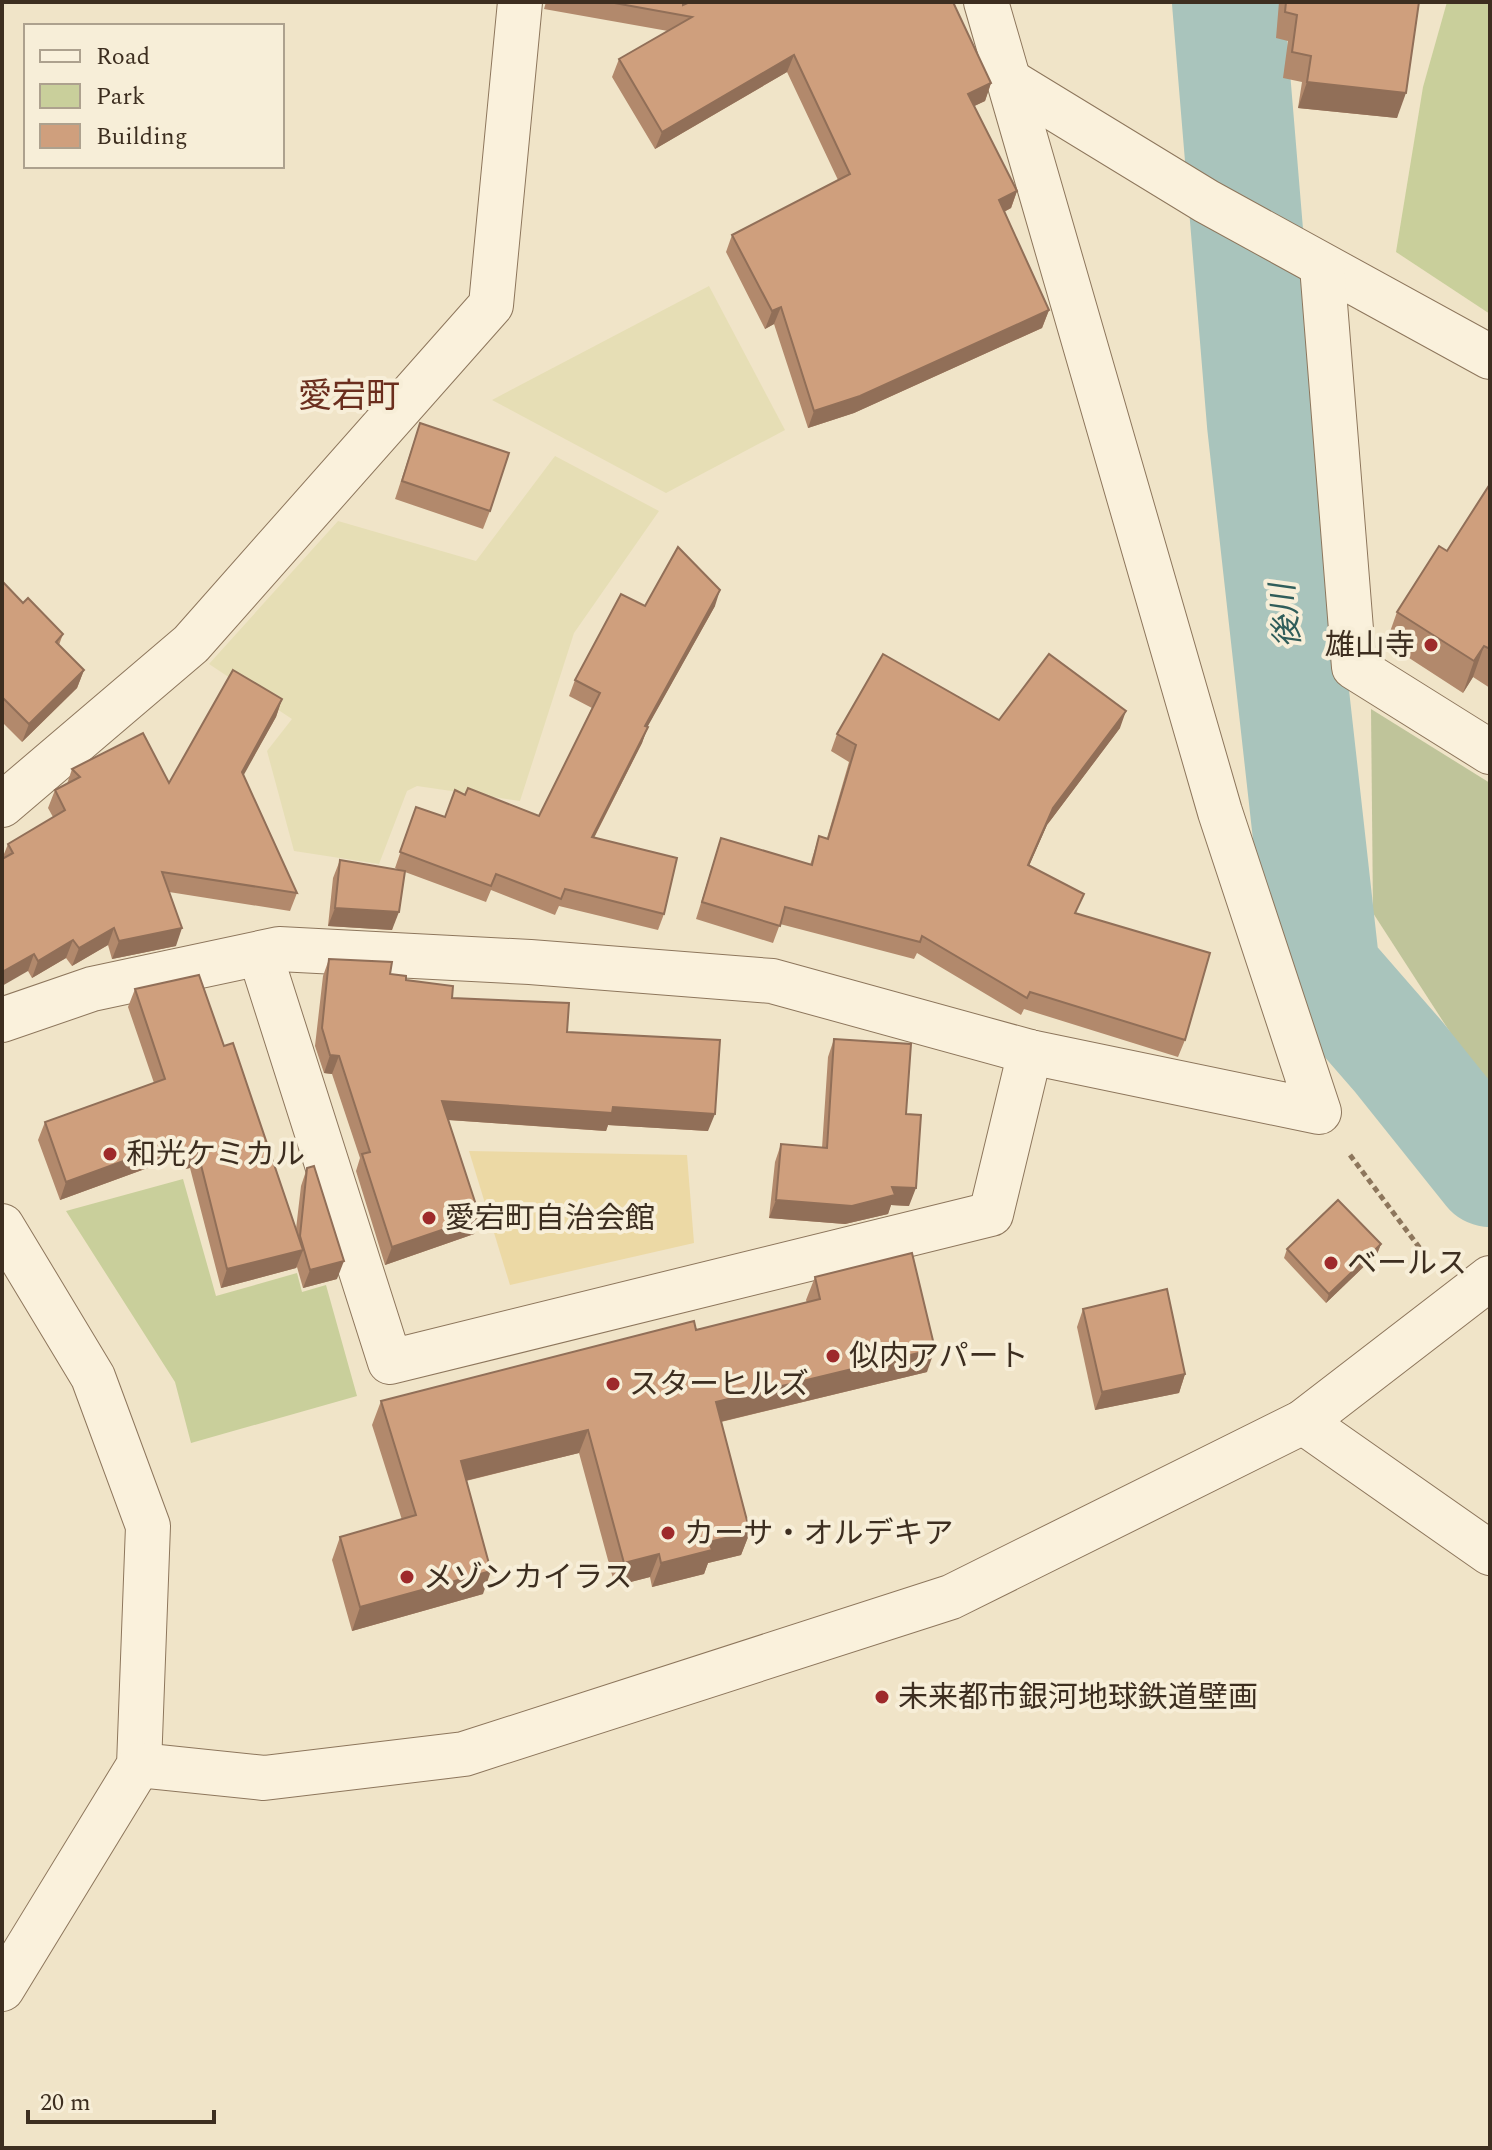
<svg xmlns="http://www.w3.org/2000/svg" width="1492" height="2150" viewBox="0 0 1492 2150" font-family="Spectral,'Noto Sans JP',serif">
<style>
.farmland{fill:#e6deb5}
.green{fill:#c9cf9b}
.sand{fill:#ecd9a5}
.cemetery{fill:#bfc49a}
.lines{fill:none;stroke-linecap:round;stroke-linejoin:round}
.river{stroke:#a9c4bc;stroke-width:112}
.minor-casing{stroke:#8d765c;stroke-width:46}
.path{stroke:#8d765c;stroke-width:5;stroke-dasharray:6 4;stroke-linecap:butt}
.minor{stroke:#faf1dc;stroke-width:44}
.wall{fill:#b2896c}
.shaded-wall{fill:#916f58}
.building{fill:#cf9f7d;stroke:#916f58;stroke-width:2}
.poi-dot{fill:#9e2a2b;stroke:#f7eed8;stroke-width:3}
.labels{text-anchor:middle;stroke-width:8;stroke-linejoin:round;paint-order:stroke}
.poi-label{font-size:30px;fill:#3d2e20;stroke:#f7eed8;text-anchor:start}
.water-label{font-size:32px;font-style:italic;fill:#2f5d5a;stroke:#f7eed8}
.quarter-label{font-size:34px;fill:#6b2e1e;stroke:#f7eed8}
</style>
<rect width="100%" height="100%" fill="#f0e4c8"/>
<!-- farmland -->
<g class="farmland">
<polygon points="709,286 785,430 666,493 492,400"/>
<polygon points="555,456 659,511 574,633 520,801 417,786 407,791 379,864 294,851 267,751 292,719 209,664 338,521 476,561"/>
</g>
<!-- green -->
<g class="green">
<polygon points="1447,2 1490,2 1490,314 1396,252 1423,87"/>
<polygon points="183,1179 216,1296 297,1273 302,1292 326,1285 357,1396 191,1443 175,1382 66,1211"/>
</g>
<!-- sand -->
<polygon class="sand" points="469,1151 687,1155 694,1243 510,1285"/>
<!-- cemetery -->
<polygon class="cemetery" points="1371,709 1490,783 1490,1094 1373,913"/>
<g class="lines">
<!-- river -->
<polyline class="river" points="1228,2 1263,424 1324,971 1398,1056 1490,1171"/>
<defs>
<g id="minor">
<polyline points="1011,82 1206,201 1490,357"/>
<polyline points="1322,266 1354,667 1490,752"/>
<polyline points="2,805 191,644 491,305 520,2"/>
<polyline points="260,954 390,1362 991,1214 1030,1052"/>
<polyline points="2,1020 92,989 279,949 530,962 772,981 1030,1052 1319,1112 1220,812 986,2"/>
<polyline points="2,1226 93,1377 148,1526 139,1765 2,1989"/>
<polyline points="1303,1422 1490,1553"/>
<polyline points="139,1765 264,1778 464,1754 951,1597 1303,1422 1490,1278"/>
</g>
</defs>
<!-- minor casing -->
<use href="#minor" class="minor-casing"/>
<!-- path -->
<polyline class="path" points="1350,1155 1428,1259"/>
<!-- minor -->
<use href="#minor" class="minor"/>
</g>
<!-- wall -->
<g class="wall">
<polygon points="546,2 683,2 683,5 991,83 985,101 974,106 1017,191 1011,208 1004,212 1049,310 1042,328 854,413 808,428 774,324 765,329 726,252 732,235 838,180 787,72 655,149 612,77 619,59 668,31 544,9"/>
<polygon points="1279,2 1419,2 1397,118 1298,108 1302,82 1283,78 1288,41 1276,38"/>
<polygon points="420,423 490,511 483,529 395,499"/>
<polygon points="1490,484 1490,688 1473,677 1463,693 1386,643 1397,612 1447,551"/>
<polygon points="2,581 23,603 63,634 59,645 84,670 77,688 22,742 2,722"/>
<polygon points="645,606 715,606 647,727 642,743 594,838 664,914 658,930 559,906 555,915 491,890 486,902 405,872 392,930 328,926 333,878 340,860 399,870 395,868 416,807 445,817 465,795 539,816 592,708 569,696 575,680"/>
<polygon points="282,699 276,717 243,775 297,893 290,911 169,892 176,946 112,959 108,945 72,966 66,958 32,978 28,971 2,859 8,844 53,817 48,808 55,790 67,784 72,769 169,783"/>
<polygon points="999,720 1120,728 1047,825 1029,865 1077,914 1185,1040 1178,1057 1024,1009 1021,1015 917,953 914,959 780,924 773,943 696,919 721,838 810,865 819,836 827,838 849,762 831,751 837,734"/>
<polygon points="329,959 390,974 452,998 567,1032 708,1131 608,1125 606,1131 448,1120 474,1234 385,1265 356,1171 360,1158 332,1074 324,1073 315,1046 323,976"/>
<polygon points="135,989 224,1046 296,1229 301,1186 307,1168 337,1279 303,1288 297,1267 296,1268 221,1288 190,1168 179,1170 175,1158 60,1200 38,1140 45,1122 154,1083 128,1007"/>
<polygon points="834,1039 906,1114 909,1206 891,1205 888,1214 845,1224 769,1218 775,1162 781,1144 822,1148 828,1057"/>
<polygon points="1381,1244 1377,1254 1326,1303 1284,1258 1287,1249"/>
<polygon points="815,1277 927,1372 721,1422 750,1532 741,1555 708,1563 704,1574 652,1587 650,1577 615,1586 579,1453 466,1481 483,1594 352,1631 332,1560 340,1537 402,1520 372,1425 381,1401 696,1330 807,1303 806,1300"/>
<polygon points="1083,1309 1185,1374 1179,1393 1095,1410 1077,1327"/>
</g>
<!-- shaded-wall -->
<g class="shaded-wall">
<polygon points="794,55 787,72 655,149 662,132"/>
<polygon points="1307,82 1406,93 1397,118 1298,108"/>
<polygon points="991,83 985,101 962,112 968,94"/>
<polygon points="1017,191 1011,208 992,218 999,200"/>
<polygon points="781,307 774,324 765,329 772,311"/>
<polygon points="1049,310 1042,328 854,413 808,428 814,411"/>
<polygon points="720,590 715,606 639,742 645,726"/>
<polygon points="1484,646 1473,677 1463,693 1474,661"/>
<polygon points="84,670 77,688 22,742 29,724"/>
<polygon points="282,699 276,717 236,789 242,772"/>
<polygon points="1126,711 1120,728 1047,825 1022,882 1028,865 1053,808"/>
<polygon points="648,727 642,743 586,853 592,837"/>
<polygon points="335,908 399,912 392,930 328,926"/>
<polygon points="114,928 108,945 72,966 79,948"/>
<polygon points="182,928 176,946 112,959 119,941"/>
<polygon points="73,940 66,958 32,978 38,961"/>
<polygon points="34,954 28,971 2,986 2,972"/>
<polygon points="330,1055 339,1056 332,1074 324,1073"/>
<polygon points="442,1101 613,1107 715,1114 708,1131 608,1125 606,1131 435,1119"/>
<polygon points="181,1140 175,1158 60,1200 66,1182"/>
<polygon points="197,1149 190,1168 179,1170 185,1152"/>
<polygon points="892,1187 916,1188 909,1206 891,1205 888,1214 845,1224 769,1218 776,1200"/>
<polygon points="480,1217 474,1234 385,1265 392,1247"/>
<polygon points="1381,1244 1377,1254 1326,1303 1329,1294"/>
<polygon points="303,1250 296,1268 221,1288 227,1269"/>
<polygon points="344,1261 337,1279 303,1288 310,1270"/>
<polygon points="935,1349 927,1372 707,1425 716,1402"/>
<polygon points="1185,1374 1179,1393 1095,1410 1102,1392"/>
<polygon points="588,1430 579,1453 452,1484 461,1461"/>
<polygon points="750,1532 741,1555 708,1563 704,1574 652,1587 661,1563 709,1542"/>
<polygon points="659,1554 650,1577 615,1586 624,1563"/>
<polygon points="491,1571 483,1594 352,1631 360,1607"/>
</g>
<!-- building -->
<g class="building">
<polygon points="609,2 683,2 683,5 690,2 953,2 991,83 968,94 1017,191 999,200 1049,310 860,396 814,411 781,307 772,311 732,235 850,174 794,55 662,132 619,59 692,17"/>
<polygon points="1286,2 1419,2 1406,93 1307,82 1311,56 1292,52 1297,15 1285,12"/>
<polygon points="420,423 509,453 490,511 402,481"/>
<polygon points="1490,484 1490,649 1484,646 1474,661 1397,612 1439,546 1447,551"/>
<polygon points="678,547 720,590 645,726 648,727 592,837 677,858 664,914 565,889 561,899 496,874 491,886 400,852 416,807 445,817 455,790 465,795 468,788 539,816 600,693 575,680 621,594 645,606"/>
<polygon points="2,581 23,603 28,598 63,634 56,642 84,670 29,724 2,697"/>
<polygon points="883,654 999,720 1049,654 1126,711 1053,808 1028,865 1084,894 1075,913 1210,953 1185,1040 1030,992 1027,998 922,936 920,942 785,907 780,926 702,902 721,838 812,865 819,836 828,839 856,745 837,734"/>
<polygon points="233,670 282,699 242,772 297,893 162,872 182,928 119,941 114,928 79,948 73,940 38,961 34,954 2,972 2,859 13,853 8,844 65,810 55,790 80,777 72,769 143,733 169,783"/>
<polygon points="340,860 405,871 399,912 335,908"/>
<polygon points="329,959 392,962 390,974 406,976 406,980 453,986 452,998 569,1003 567,1032 720,1040 715,1114 613,1107 612,1113 442,1101 480,1217 392,1247 362,1154 370,1152 339,1056 330,1055 322,1028"/>
<polygon points="199,975 224,1046 233,1043 303,1250 227,1269 197,1149 185,1152 181,1140 66,1182 45,1122 165,1079 135,989"/>
<polygon points="834,1039 911,1044 906,1114 921,1115 916,1188 892,1187 895,1195 852,1206 776,1200 781,1144 827,1148"/>
<polygon points="314,1166 344,1261 310,1270 300,1236 307,1168"/>
<polygon points="1338,1200 1381,1244 1329,1294 1287,1249"/>
<polygon points="912,1253 935,1349 716,1402 750,1532 709,1542 712,1550 661,1563 659,1554 624,1563 588,1430 461,1461 491,1571 360,1607 340,1537 416,1515 381,1401 694,1321 696,1330 820,1299 815,1277"/>
<polygon points="1167,1289 1185,1374 1102,1392 1083,1309"/>
</g>
<!-- markers -->
<g class="poi-dot">
<circle cx="1431" cy="645" r="8"/>
<circle cx="110" cy="1154" r="8"/>
<circle cx="429" cy="1218" r="8"/>
<circle cx="1331" cy="1263" r="8"/>
<circle cx="833" cy="1356" r="8"/>
<circle cx="613" cy="1384" r="8"/>
<circle cx="668" cy="1533" r="8"/>
<circle cx="407" cy="1577" r="8"/>
<circle cx="882" cy="1697" r="8"/>
</g>
<g class="labels">
<!-- poi labels -->
<g class="poi-label">
<text x="1415" y="655" text-anchor="end">雄山寺</text>
<text x="126" y="1164">和光ケミカル</text>
<text x="445" y="1228">愛宕町自治会館</text>
<text x="1347" y="1273">ベールス</text>
<text x="849" y="1366">似内アパート</text>
<text x="629" y="1394">スターヒルズ</text>
<text x="684" y="1543">カーサ・オルデキア</text>
<text x="423" y="1587">メゾンカイラス</text>
<text x="898" y="1707">未来都市銀河地球鉄道壁画</text>
</g>
<!-- water labels -->
<g class="water-label">
<text transform="translate(1285 616) rotate(-96)" y="11">後川</text>
</g>
<!-- quarter labels -->
<g class="quarter-label">
<text x="349" y="407">愛宕町</text>
</g>
</g>
<!-- border -->
<rect width="1492" height="2150" fill="none" stroke="#3d2e20" stroke-width="8"/>
<!-- legend -->
<rect x="24" y="24" width="260" height="144" fill="#f7eed8" stroke="#ada18e" stroke-width="2"/>
<rect x="40" y="50" width="40" height="12" fill="#faf1dc" stroke="#ada18e" stroke-width="2"/>
<text x="96" y="64" font-size="24" fill="#3d2e20">Road</text>
<rect x="40" y="84" width="40" height="24" fill="#c9cf9b" stroke="#ada18e" stroke-width="2"/>
<text x="96" y="104" font-size="24" fill="#3d2e20">Park</text>
<rect x="40" y="124" width="40" height="24" fill="#cf9f7d" stroke="#ada18e" stroke-width="2"/>
<text x="96" y="144" font-size="24" fill="#3d2e20">Building</text>
<!-- scale -->
<path d="M28 2110v12h186v-12" fill="none" stroke="#3d2e20" stroke-width="4"/>
<text x="40" y="2110" font-size="24" fill="#3d2e20" stroke="#f7eed8" stroke-width="6" paint-order="stroke">20 m</text>
</svg>
